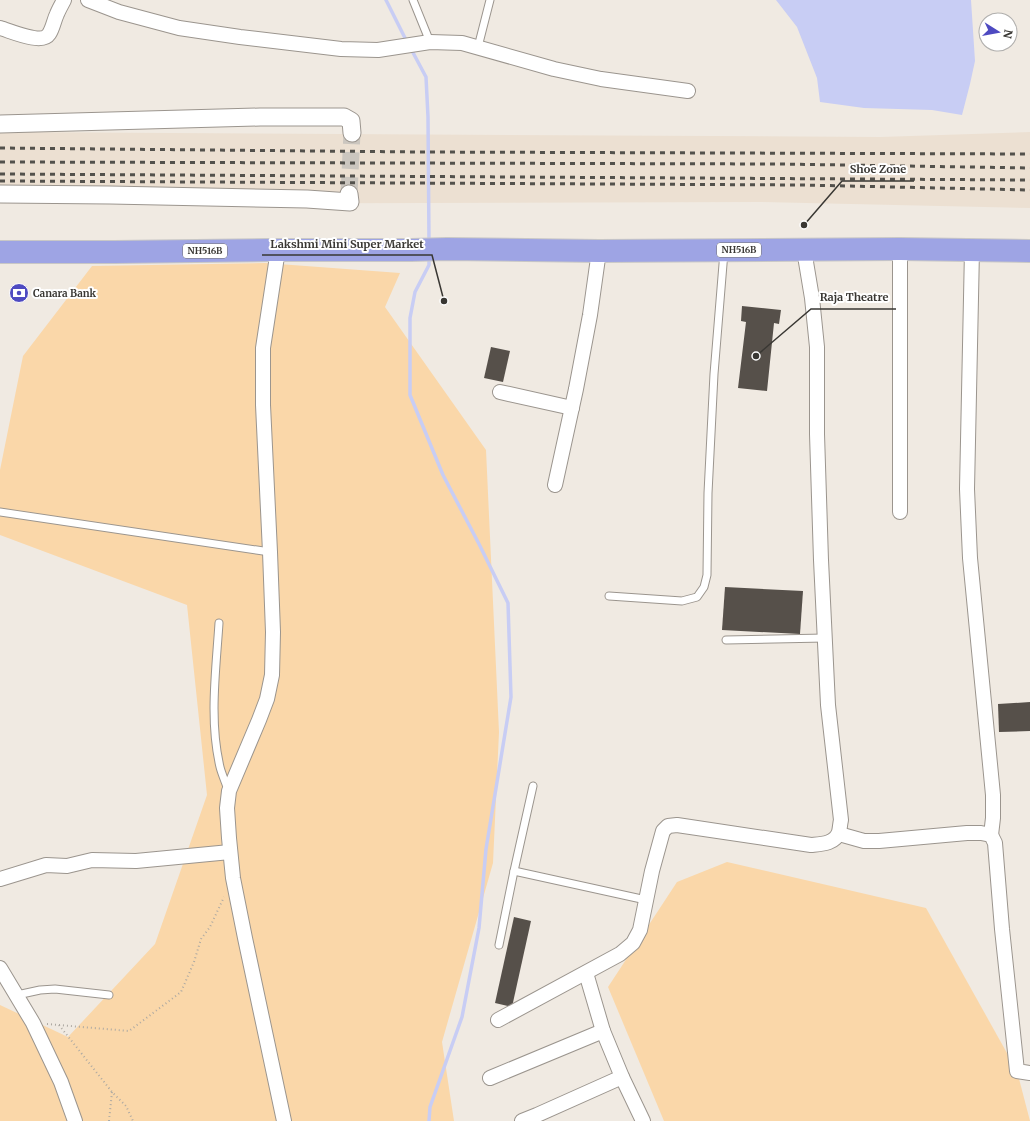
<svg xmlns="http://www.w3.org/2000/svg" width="1030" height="1121" viewBox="0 0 1030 1121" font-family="Merriweather,serif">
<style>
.built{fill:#ece0d2}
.green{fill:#fad7a9}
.water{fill:#c8cdf4}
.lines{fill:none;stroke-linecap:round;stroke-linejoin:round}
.stream{stroke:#c8cdf4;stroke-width:3.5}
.building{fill:#56504a}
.tertiary-tunnel{stroke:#cbc6bf;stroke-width:17;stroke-dasharray:17 8;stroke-linecap:butt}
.service-casing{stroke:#9b958e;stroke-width:9}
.minor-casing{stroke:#9b958e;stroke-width:16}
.tertiary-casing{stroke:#9b958e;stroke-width:19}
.trunk-casing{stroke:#c8c7c6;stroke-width:24}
.path{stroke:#ada9a2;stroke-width:2;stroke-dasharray:1 3;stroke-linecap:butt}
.service{stroke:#fff;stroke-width:7}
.minor{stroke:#fff;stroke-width:14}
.tertiary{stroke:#fff;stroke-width:17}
.trunk{stroke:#9ea4e4;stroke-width:22}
.rail{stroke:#53514c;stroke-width:3;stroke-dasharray:5 5;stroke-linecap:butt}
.labels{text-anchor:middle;stroke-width:4;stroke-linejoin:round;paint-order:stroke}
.shield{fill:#fff;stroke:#747370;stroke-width:1}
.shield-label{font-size:9px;font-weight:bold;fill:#393733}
.poi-label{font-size:10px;font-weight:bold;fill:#393733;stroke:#fff;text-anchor:start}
.leader{fill:none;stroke:#393733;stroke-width:1.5}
.callout-dot{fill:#393733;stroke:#fff;stroke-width:1.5}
.callout-label{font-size:11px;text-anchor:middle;font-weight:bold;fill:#393733;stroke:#fff;stroke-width:4;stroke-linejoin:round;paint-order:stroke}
</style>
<rect width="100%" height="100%" fill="#f0eae2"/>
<!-- built -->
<polygon class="built" points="0,132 880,137 1030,132 1030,208 760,202 104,204 0,201"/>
<!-- green -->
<g class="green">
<polygon points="265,263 400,273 385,307 486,450 499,732 493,863 442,1042 454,1121 0,1121 0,1005 68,1037 155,944 207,795 187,605 0,535 0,470 23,356 92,266"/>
<polygon points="727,862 926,908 1017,1071 1030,1121 664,1121 608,987 677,882"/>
</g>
<!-- water -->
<polygon class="water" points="776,0 971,0 975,61 970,84 962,115 932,110 864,108 820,102 817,78 797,27"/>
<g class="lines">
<!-- stream -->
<g class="stream">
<polyline points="386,0 407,42"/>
<polyline points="410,47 426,77 428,117 429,241"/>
<polyline points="429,256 429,265 415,292 410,318 410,395 443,475 479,544 508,603 511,697 486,849 479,928 462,1017 430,1107 429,1121"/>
</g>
</g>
<!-- building -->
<g class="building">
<polygon points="742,306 781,310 779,324 774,323 767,391 738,388 746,322 741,321"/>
<polygon points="491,347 510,351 503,382 484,378"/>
<polygon points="725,587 803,591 800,634 722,630"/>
<polygon points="1030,702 1030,731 999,732 998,704"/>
<polygon points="514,917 531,921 512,1007 495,1003"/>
</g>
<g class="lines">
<!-- tertiary-tunnel -->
<polyline class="tertiary-tunnel" points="349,194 352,133"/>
<defs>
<g id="service">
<polyline points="413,0 430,42"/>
<polyline points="478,47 490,0"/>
<polyline points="0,512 270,552"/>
<polyline points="609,596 682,601 697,597 704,587 707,575 708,493 714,374 724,252"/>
<path d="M219,623c-3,47 -10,97 1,144 2,8 6,16 8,23"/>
<polyline points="726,640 825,638"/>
<polyline points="514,871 646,900"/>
<polyline points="499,945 514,871 533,786"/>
<polyline points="17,995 40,990 55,989 109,995"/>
</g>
<g id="minor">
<polyline points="88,0 119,12 179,28 240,37 341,49 378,50 430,42 462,43 554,69 601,79 688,91"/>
<path d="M0,28c11,3 42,17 49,6 4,-6 5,-14 8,-20 2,-5 5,-10 7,-14"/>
<polyline points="900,249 900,512"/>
<polyline points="278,250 263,348 263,405 270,552 273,632 272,675 267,699 259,720 229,791 227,808 229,838 233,878 245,938 284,1121"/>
<polyline points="972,250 967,489 970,558 993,795 993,818 991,835"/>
<polyline points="500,392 572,408"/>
<polyline points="555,485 576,389 590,315 599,251"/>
<polyline points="839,834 864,841 879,841 967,833 981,833 991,835 995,843 1002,929 1017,1071 1030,1073"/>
<polyline points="0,879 46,865 67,866 92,860 136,861 230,852"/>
<polyline points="0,968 33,1023 61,1082 75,1121"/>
<polyline points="586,973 603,1031 622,1077 643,1121"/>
<path d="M498,1020l122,-66 13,-11 7,-13 12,-59 11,-40 5,-5 9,-1 134,20c10,-1 24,-1 28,-13 1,-4 1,-8 2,-12l-13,-115 -7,-145 -4,-126v-87l-5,-49 -8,-48"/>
<polyline points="490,1078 603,1031"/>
<polyline points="522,1121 537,1115 622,1077"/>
</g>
<g id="tertiary">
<polyline points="0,124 260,117 344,117 351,121 352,133"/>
<polyline points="0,194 110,195 307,199 350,202 349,194"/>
</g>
<polyline id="trunk" points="0,252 115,252 269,250 411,250 447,249 599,251 900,249 1030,251"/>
</defs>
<!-- service casing -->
<use href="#service" class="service-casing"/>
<!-- minor casing -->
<use href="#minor" class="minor-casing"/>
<!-- tertiary casing -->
<use href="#tertiary" class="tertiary-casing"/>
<!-- trunk casing -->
<use href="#trunk" class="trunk-casing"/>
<!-- path -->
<g class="path">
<polyline points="47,1024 129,1031 181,992 194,962 201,939 210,927 224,897"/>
<polyline points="59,1025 112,1092 126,1106 133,1121"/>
<polyline points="109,1121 112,1092"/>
</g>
<!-- service -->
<use href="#service" class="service"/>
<!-- minor -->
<use href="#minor" class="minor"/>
<!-- tertiary -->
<use href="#tertiary" class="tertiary"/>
<!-- trunk -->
<use href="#trunk" class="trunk"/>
<!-- rail -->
<g class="rail">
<polyline points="0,148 421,152 1030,154"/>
<polyline points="0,162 781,164 1030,168"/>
<polyline points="0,174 1030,180"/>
<polyline points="0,181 802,185 1030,190"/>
</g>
</g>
<!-- icons -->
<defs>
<symbol id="bank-disc" viewBox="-11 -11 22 22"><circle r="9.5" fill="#4e4ac1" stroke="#fff"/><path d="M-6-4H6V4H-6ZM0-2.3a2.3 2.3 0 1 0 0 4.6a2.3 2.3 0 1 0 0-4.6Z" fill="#fff"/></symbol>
</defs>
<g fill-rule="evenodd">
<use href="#bank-disc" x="8" y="282" width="22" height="22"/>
</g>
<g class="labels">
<!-- shield labels -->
<g class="shield">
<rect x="717" y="243" width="44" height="14" rx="3"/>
<rect x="183" y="244" width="44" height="14" rx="3"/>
</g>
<g class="shield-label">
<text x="739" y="253">NH516B</text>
<text x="205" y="254">NH516B</text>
</g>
<!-- poi labels -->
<g class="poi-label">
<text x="33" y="297">Canara Bank</text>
</g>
</g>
<!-- callouts -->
<path class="leader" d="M804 225L842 181H914M444 301L432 255H262M756 356L811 309H896"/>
<g class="callout-dot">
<circle cx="804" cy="225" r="4"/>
<circle cx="444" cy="301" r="4"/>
<circle cx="756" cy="356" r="4"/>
</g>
<g class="callout-label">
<text x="878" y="173">Shoe Zone</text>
<text x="347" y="248">Lakshmi Mini Super Market</text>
<text x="854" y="301">Raja Theatre</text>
</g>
<!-- north arrow -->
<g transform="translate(998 32) rotate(101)"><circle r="19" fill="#ffffff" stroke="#b0afad"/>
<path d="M0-3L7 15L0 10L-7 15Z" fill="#4e4ac1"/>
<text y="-6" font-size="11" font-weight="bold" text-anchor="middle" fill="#393733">N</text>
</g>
</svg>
